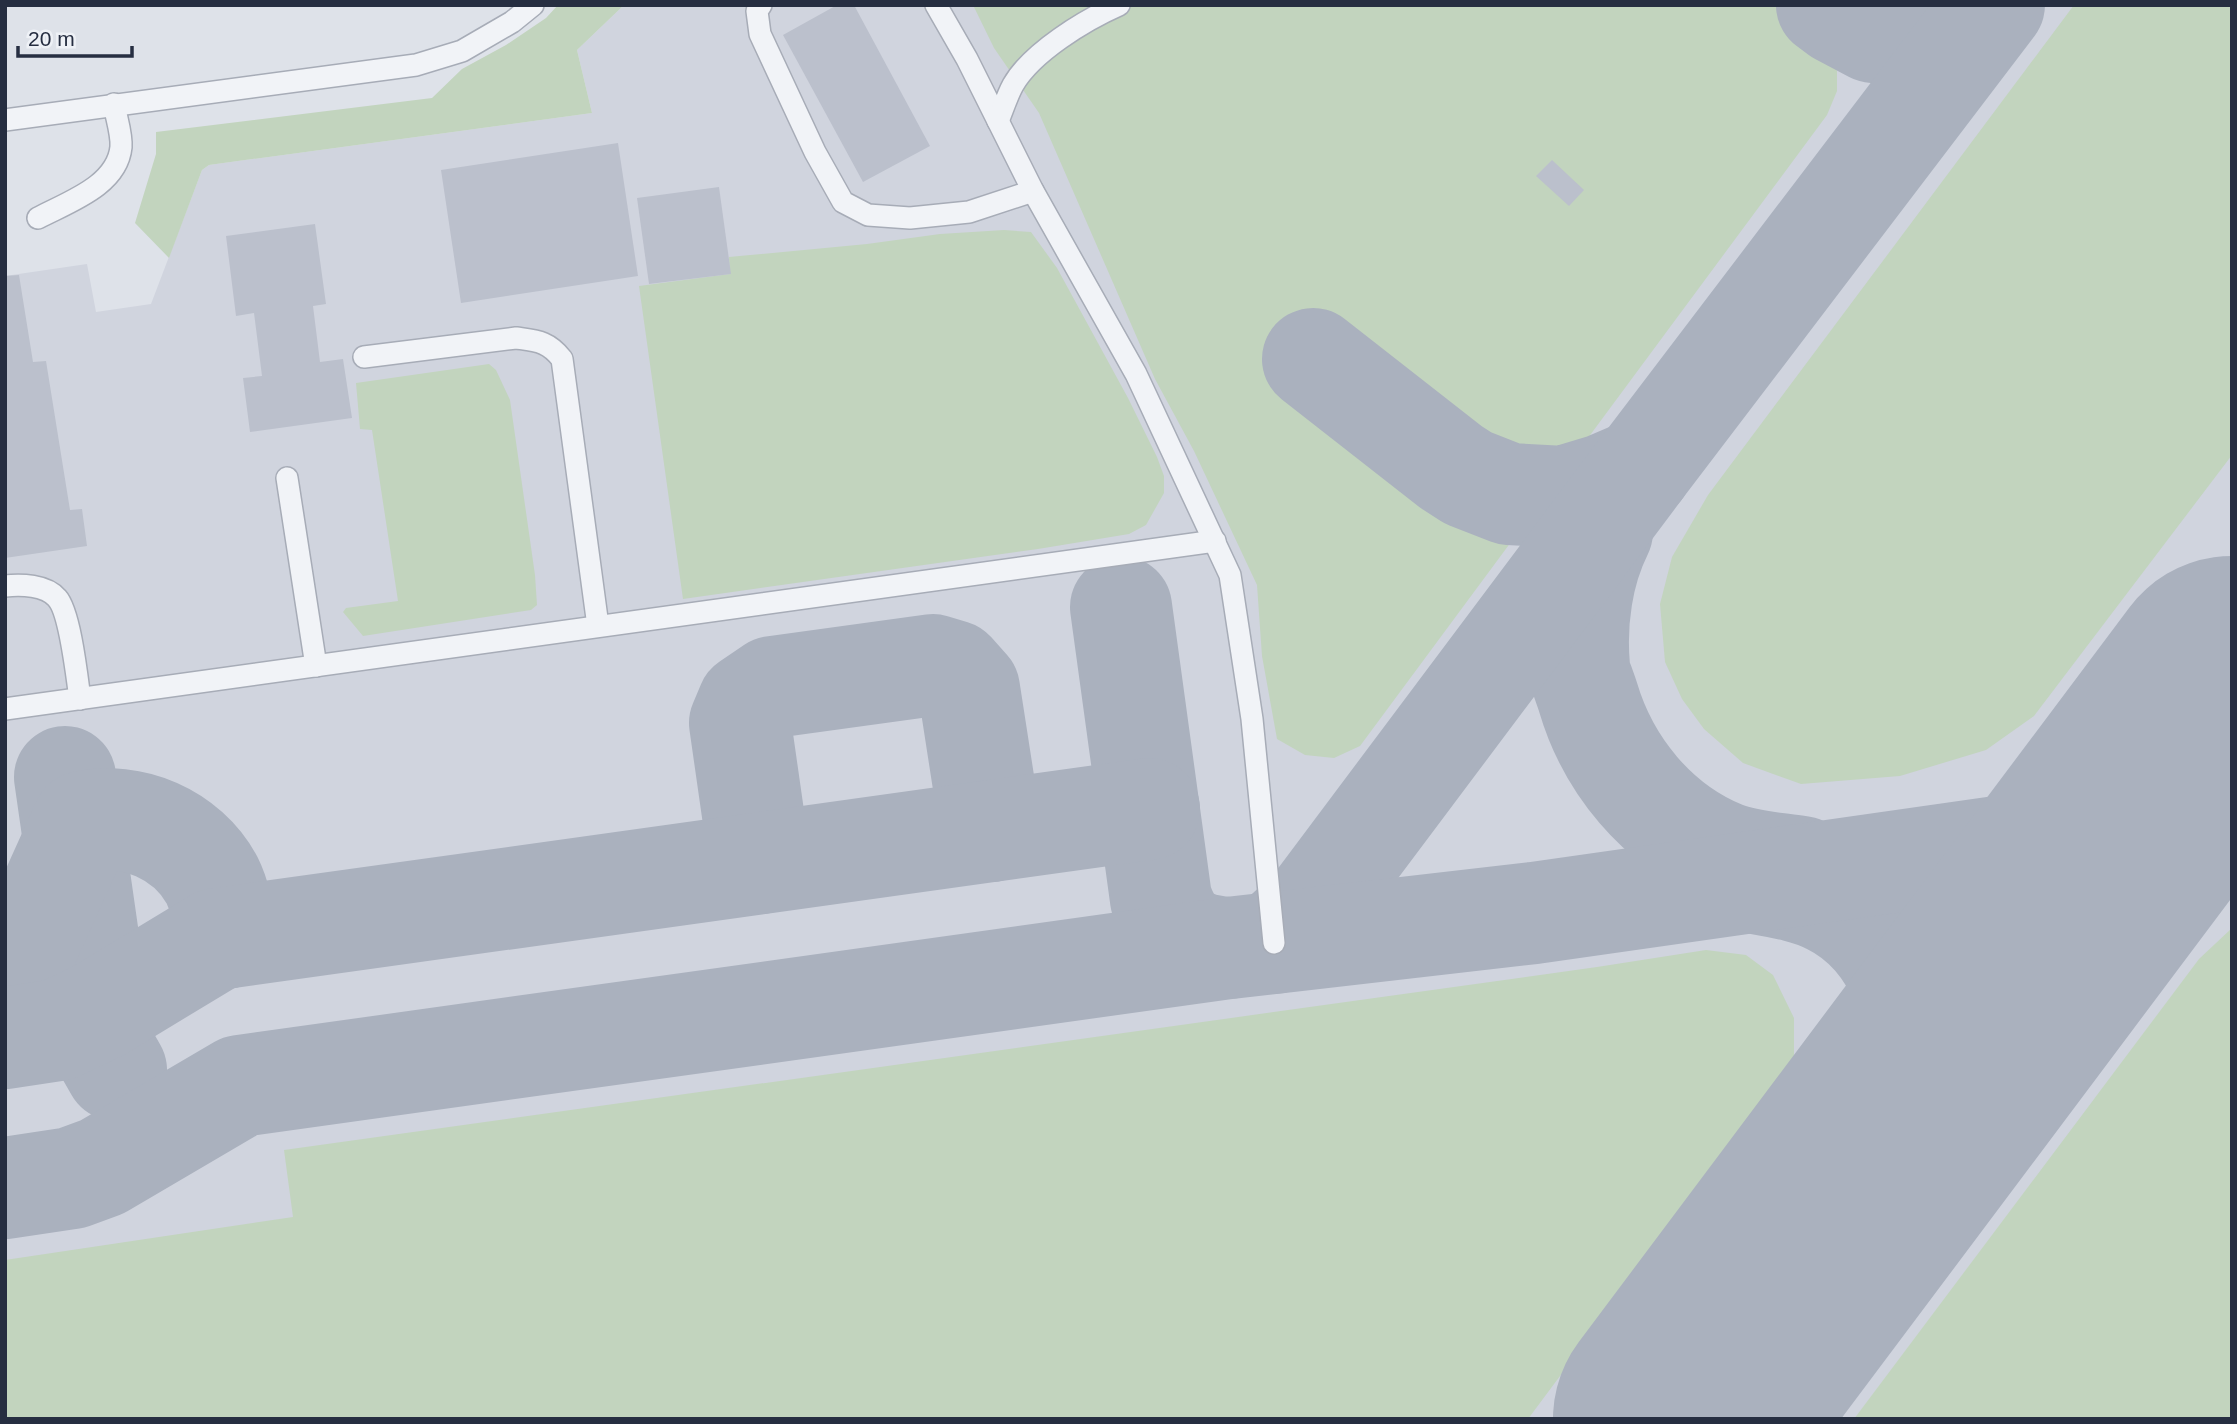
<svg xmlns="http://www.w3.org/2000/svg" width="2237" height="1424" viewBox="0 0 2237 1424" font-family="Arial,sans-serif">
<style>
.built{fill:#d0d4de}
.green{fill:#c2d4be}
.lines{fill:none;stroke-linecap:round;stroke-linejoin:round}
.taxiway{stroke:#aab1be;stroke-width:102}
.runway{stroke:#aab1be;stroke-width:256}
.building{fill:#bbc0cc}
.service-casing{stroke:#a7acb7;stroke-width:24}
.service{stroke:#f1f3f7;stroke-width:21}
</style>
<rect width="100%" height="100%" fill="#dee2e9"/>
<!-- built -->
<polygon class="built" points="624,5 2232,5 2232,1419 5,1419 5,276 87,264 96,312 151,304 202,170 209,165 592,113 577,50"/>
<!-- green -->
<g class="green">
<polygon points="558,5 624,5 577,50 592,113 209,165 202,170 169,258 135,223 156,154 156,132 432,98 462,69 506,45 546,18"/>
<polygon points="973,5 1792,5 1811,18 1827,45 1837,71 1837,91 1827,115 1360,746 1334,758 1305,755 1277,739 1262,656 1257,585 1194,451 1155,379 1039,113 994,48"/>
<polygon points="2074,5 2232,5 2232,455 2034,716 1986,750 1900,776 1801,784 1743,763 1704,729 1682,699 1665,662 1660,604 1672,557 1708,495"/>
<polygon points="1004,230 1031,232 1057,268 1128,398 1157,457 1164,476 1164,493 1146,525 1129,534 1038,549 683,599 639,286 730,274 729,257 867,244 940,234"/>
<polygon points="489,364 496,370 510,400 535,575 537,605 531,610 363,636 343,612 346,608 398,601 372,430 360,429 356,383"/>
<polygon points="2232,928 2232,1419 1854,1419 2199,959"/>
<polygon points="1706,950 1746,955 1773,975 1794,1018 1794,1058 1782,1078 1528,1419 5,1419 5,1260 293,1217 284,1150 1597,967"/>
</g>
<g class="lines">
<!-- taxiway -->
<g class="taxiway">
<polyline points="1827,5 1839,14 1873,32 1914,34 1955,24 1989,5"/>
<polyline points="1313,359 1451,467 1468,478 1509,494 1563,497 1606,484 1641,469"/>
<path d="M1602,532c-20,40 -27,89 -23,135 1,10 6,20 9,30 20,68 69,128 135,155 24,10 54,11 79,15"/>
<path d="M1121,607l40,292c12,37 31,46 68,49"/>
<polyline points="65,777 104,1049 116,1070"/>
<polyline points="2069,830 2104,816 2154,783 2198,729"/>
<polyline points="760,863 740,723 748,704 773,687 933,665 953,671 969,689 991,831"/>
<path d="M1749,882c28,5 57,9 82,22 65,32 97,119 83,187 -4,18 -18,37 -27,52"/>
<polyline points="1274,943 1312,908 1641,469 1994,5"/>
<path d="M5,995l78,-173c49,-11 104,12 129,58 9,18 12,39 13,58"/>
<polyline points="5,1038 58,1030 98,1011 217,939 1149,809"/>
<polyline points="5,1188 72,1178 102,1167 240,1086 1229,948 1534,913 2047,840 2130,820 2191,819 2232,813"/>
</g>
<!-- runway -->
<polyline class="runway" points="1681,1419 2232,684"/>
</g>
<!-- building -->
<g class="building">
<polygon points="837,5 854,5 930,146 863,182 783,35"/>
<polygon points="618,143 638,276 461,303 441,170"/>
<polygon points="1552,160 1584,190 1569,206 1536,176"/>
<polygon points="719,187 731,274 649,284 637,198"/>
<polygon points="315,224 326,304 313,306 320,362 343,359 352,418 250,432 243,378 262,376 254,313 236,316 226,236"/>
<polygon points="19,275 33,362 46,361 70,510 82,509 87,546 5,558 5,276"/>
</g>
<g class="lines">
<defs>
<g id="service">
<polyline points="761,5 757,11 760,34 815,152 843,202 868,215 910,218 969,212 1033,191"/>
<polyline points="936,5 967,59 1033,191 1136,374 1230,575 1252,719 1274,943"/>
<polyline points="5,120 416,65 462,51 512,22 533,5"/>
<path d="M998,121c5,-12 9,-25 15,-36 19,-33 72,-65 106,-80"/>
<path d="M38,218c30,-16 79,-32 83,-71 1,-13 -5,-30 -7,-43"/>
<path d="M364,357l152,-19c21,3 32,3 46,21l36,267"/>
<polyline points="287,478 316,666"/>
<path d="M5,586c16,-2 41,-1 52,12 13,14 20,79 23,101"/>
<polyline points="5,709 1215,541"/>
</g>
</defs>
<!-- service casing -->
<use href="#service" class="service-casing"/>
<!-- service -->
<use href="#service" class="service"/>
</g>
<!-- border -->
<rect width="2237" height="1424" fill="none" stroke="#262e41" stroke-width="14"/>
<!-- scale -->
<path d="M18 46v10h114v-10" fill="none" stroke="#262e41" stroke-width="3.5"/>
<text x="28" y="46" font-size="21" fill="#262e41" stroke="#eef1f6" stroke-width="5" paint-order="stroke">20 m</text>
</svg>
